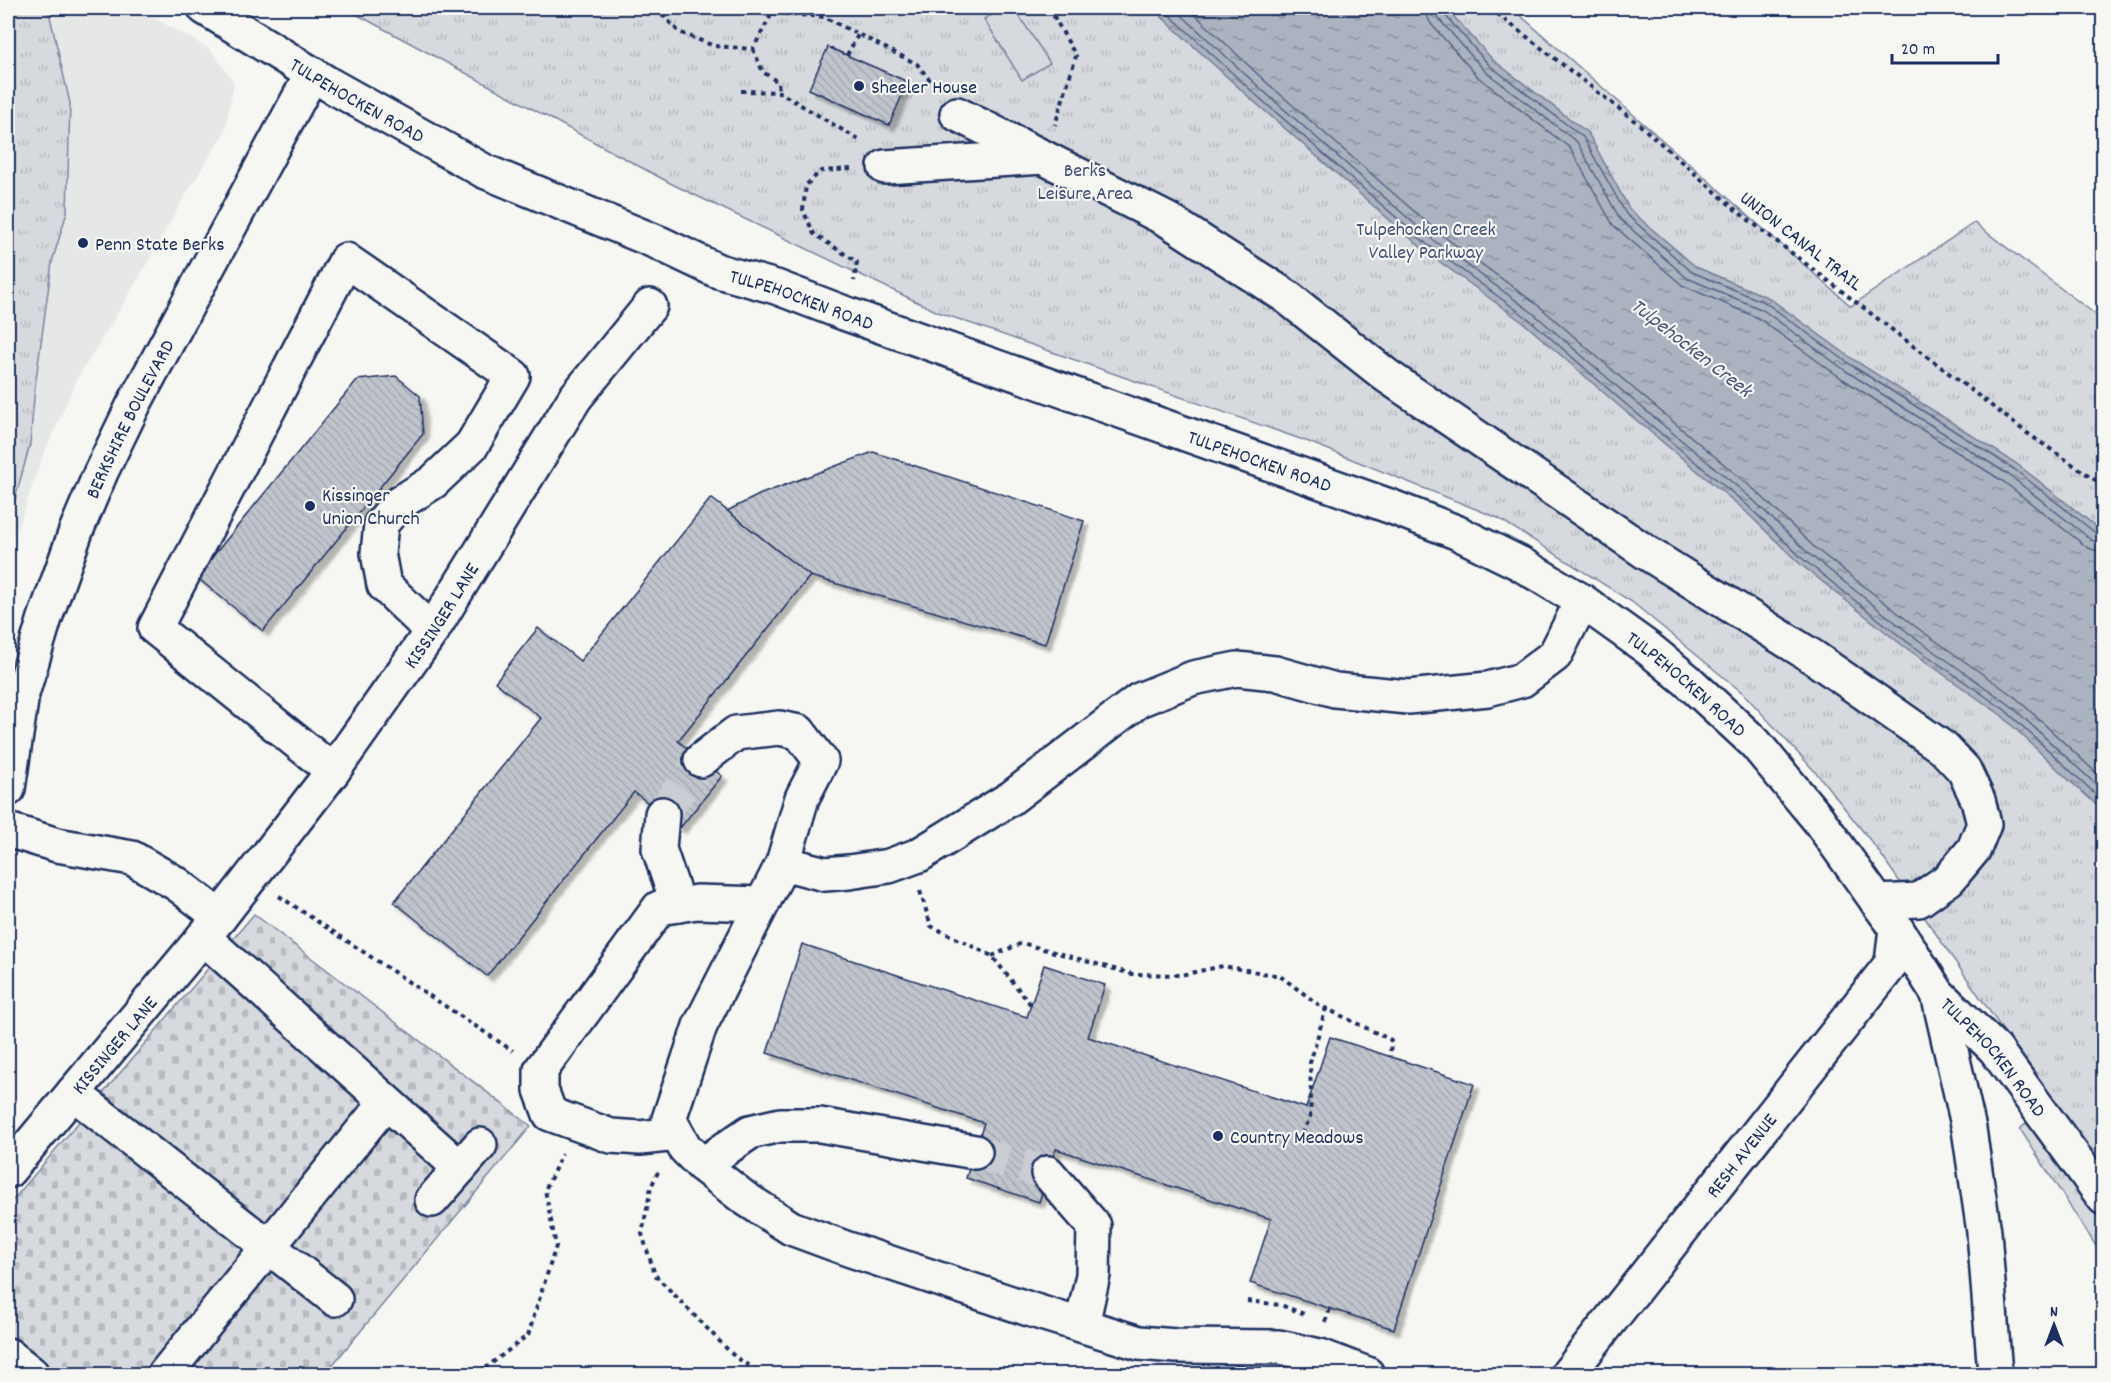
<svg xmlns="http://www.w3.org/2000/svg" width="2111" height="1382" viewBox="0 0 2111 1382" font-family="Dekko,sans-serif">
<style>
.built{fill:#e6e7e7}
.grass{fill:url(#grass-tufts);stroke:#78849e;stroke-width:1.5}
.cemetery{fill:url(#cemetery-stones);stroke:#78849e;stroke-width:1.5}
.pitch{fill:#d6d9dd;stroke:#78849e;stroke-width:1.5}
.water{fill:url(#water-ripples);stroke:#717e99;stroke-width:1.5}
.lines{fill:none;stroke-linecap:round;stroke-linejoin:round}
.shore{stroke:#556385;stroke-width:1.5}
.building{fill:url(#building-back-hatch);stroke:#1b2f5e;stroke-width:1.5;filter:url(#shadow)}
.minor-tunnel{stroke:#caced4;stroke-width:33;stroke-dasharray:33 16;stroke-linecap:butt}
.minor-casing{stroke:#1b2f5e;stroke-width:38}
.path{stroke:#1b2f5e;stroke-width:4;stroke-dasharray:4.5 4.5;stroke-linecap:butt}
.minor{stroke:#f6f6f2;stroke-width:33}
.poi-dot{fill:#1b2f5e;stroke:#f6f6f2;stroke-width:2}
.labels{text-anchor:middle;stroke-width:4.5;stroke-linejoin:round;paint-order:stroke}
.poi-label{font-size:20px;fill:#1b2f5e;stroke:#f6f6f2;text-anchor:start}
.street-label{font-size:20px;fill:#1b2f5e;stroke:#f6f6f2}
.park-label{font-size:20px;fill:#405177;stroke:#f6f6f2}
.water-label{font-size:21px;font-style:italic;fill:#46567b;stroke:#f6f6f2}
</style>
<defs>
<pattern id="grass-tufts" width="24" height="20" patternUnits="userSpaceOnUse" patternTransform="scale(1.5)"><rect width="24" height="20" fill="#d6d9dd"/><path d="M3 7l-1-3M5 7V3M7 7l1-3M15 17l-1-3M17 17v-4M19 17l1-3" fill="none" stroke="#b7bbc0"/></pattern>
<pattern id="cemetery-stones" width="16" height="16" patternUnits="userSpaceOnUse" patternTransform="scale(1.5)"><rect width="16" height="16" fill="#d6d9dd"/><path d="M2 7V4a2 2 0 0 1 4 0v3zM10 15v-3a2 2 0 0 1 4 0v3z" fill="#b7bbc0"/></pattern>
<pattern id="water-ripples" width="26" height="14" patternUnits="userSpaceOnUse" patternTransform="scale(1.5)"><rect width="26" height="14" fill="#abb2c0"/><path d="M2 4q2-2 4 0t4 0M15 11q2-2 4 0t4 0" fill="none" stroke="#8a919f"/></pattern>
<pattern id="building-back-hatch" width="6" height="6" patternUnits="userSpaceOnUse" patternTransform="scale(1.5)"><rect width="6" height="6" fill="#c0c4cd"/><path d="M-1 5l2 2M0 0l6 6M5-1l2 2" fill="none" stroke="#a4a9b2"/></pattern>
<filter id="shadow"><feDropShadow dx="5.5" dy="5.5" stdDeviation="1.5" flood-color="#0004"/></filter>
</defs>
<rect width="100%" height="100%" fill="#f6f6f2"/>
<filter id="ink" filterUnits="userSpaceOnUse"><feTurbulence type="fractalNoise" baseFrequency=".0167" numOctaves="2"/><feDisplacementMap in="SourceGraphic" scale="12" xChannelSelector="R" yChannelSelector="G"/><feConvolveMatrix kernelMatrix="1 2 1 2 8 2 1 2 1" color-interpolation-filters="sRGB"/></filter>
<g filter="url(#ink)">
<!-- built -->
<polygon class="built" points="8,8 137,8 211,50 234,82 225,132 183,199 133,288 77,379 40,463 8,558"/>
<!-- grass -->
<g class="grass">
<polygon points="8,8 48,8 70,103 67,212 52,262 35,387 30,444 8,525"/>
<polygon points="345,8 1512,8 1851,306 1974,223 2103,320 2103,1257 2020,1129 2052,1101 1877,849 1819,776 1744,694 1632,602 1498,518 1309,442 938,312 672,184"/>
</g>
<!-- cemetery -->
<polygon class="cemetery" points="254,914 531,1126 325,1374 8,1374 8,1206"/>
<!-- pitch -->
<polygon class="pitch" points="1003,8 1014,8 1050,63 1022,80 984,19"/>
<!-- water -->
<polygon class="water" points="1152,8 1446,8 1493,60 1588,133 1630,210 1696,267 1769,298 1854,360 2017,464 2103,532 2103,810 2072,783 2001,715 1902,645 1800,564 1742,508 1618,405 1525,324 1425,251 1250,98"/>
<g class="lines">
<!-- shore -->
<g class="shore">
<polyline points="1162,8 1255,94 1429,246 1529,319 1622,401 1746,504 1804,560 1906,641 2005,710 2104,802"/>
<polyline points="1174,8 1260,88 1433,240 1533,313 1627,395 1751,498 1809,554 1910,634 2010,705 2104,792"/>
<polyline points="1188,8 1266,82 1439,233 1539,306 1633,388 1757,492 1815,548 1916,627 2015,697 2104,780"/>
<polyline points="1426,8 1427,16 1431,24 1479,78 1570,148 1613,225 1682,285 1758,318 1841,378 2004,482 2088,548 2104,553"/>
<polyline points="1435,8 1438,18 1485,71 1577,142 1620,219 1687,278 1763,310 1846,371 2009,475 2093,541 2104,543"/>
<polyline points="1442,8 1444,14 1489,65 1583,137 1626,214 1692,272 1766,303 1851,365 2014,469 2097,534 2104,536"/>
</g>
</g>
<!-- building -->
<g class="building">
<polygon points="828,47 908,82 889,125 809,89"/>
<polygon points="396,376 420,396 423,434 263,631 196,577 357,380"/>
<polygon points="873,452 1084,521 1045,644 810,576 727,511 761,494"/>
<polygon points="711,498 810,576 678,741 722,776 680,828 634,792 487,976 394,902 541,718 495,682 538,628 580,661"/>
<polygon points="802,944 1027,1017 1044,965 1105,985 1088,1037 1306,1108 1330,1037 1474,1084 1394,1329 1250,1283 1271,1219 1056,1149 1039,1202 966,1178 984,1123 767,1053"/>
</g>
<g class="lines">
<!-- minor-tunnel -->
<g class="minor-tunnel">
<polyline points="662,814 701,760"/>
<polyline points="975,1152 1048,1173"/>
</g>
<defs>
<g id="minor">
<path id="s1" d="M205,8l125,77 154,86 175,72 59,28 58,16 68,26 548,194 64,25 63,31 63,38 67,48 39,32 67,62 63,76 78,109 42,66 57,55 109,149"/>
<polyline points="957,114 1168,220 1287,297 1387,376 1647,553 1813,657 1943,748 1964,770 1978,800 1984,824 1974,849 1949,879 1919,900 1877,902"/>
<polyline points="885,167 1043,157"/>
<polyline points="701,760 736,733 779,728 799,732 821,761 802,798 783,863 700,1026 669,1119 685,1148 702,1165 743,1197 791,1228 848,1249 1035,1311 1139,1343 1176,1346 1279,1347 1320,1356 1367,1374"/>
<polyline points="333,771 155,628 346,260 513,376 472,445 433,482 398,504 381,524 378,553 384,585 432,631"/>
<path id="s2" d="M8,789l14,-95 23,-76 31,-87 25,-59 33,-68 178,-330"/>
<polyline points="662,814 659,849 678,905"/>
<polyline points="8,830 57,845 132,858 177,884 220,917"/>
<polyline points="783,863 825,874 849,872 889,866 919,855 1011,798 1139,700 1193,678 1237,669 1275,673 1335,690 1408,697 1488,689 1522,680 1555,655 1582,601"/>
<polyline points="203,937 460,1168"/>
<polyline points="1938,994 1969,1129 1984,1232 1995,1374"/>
<polyline points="73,1093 335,1299"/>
<polyline points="677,1134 640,1138 611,1136 550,1114 541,1090 541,1070 659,908 697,902 762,904"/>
<polyline points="702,1165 750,1132 780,1125 820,1125 975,1152"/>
<path id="s3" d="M8,1171l212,-254 113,-146 99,-140 143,-233 75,-92"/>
<polyline points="1048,1173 1094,1226 1093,1275 1082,1325"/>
<polyline points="432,1200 480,1145"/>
<polyline points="8,1355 32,1374"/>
<polyline points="165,1374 386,1102"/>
<path id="s4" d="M1568,1374l324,-411 4,-35"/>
</g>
</defs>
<!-- minor casing -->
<use href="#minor" class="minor-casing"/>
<!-- path -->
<g class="path">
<polyline points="656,8 679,32 714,46 753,49 772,13 824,17 917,64 936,88"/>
<polyline points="1049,8 1076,56 1055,125"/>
<polyline points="1490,8 1640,125 1737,211 2027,433 2104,486"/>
<polyline points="753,49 763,72 778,82 779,92"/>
<polyline points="847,55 858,35"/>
<polyline points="741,91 779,92 861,141"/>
<polyline points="851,169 821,171 806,185 803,210 814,234 857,262 854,281"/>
<polyline points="920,891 931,926 992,956 1031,1005"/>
<polyline points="279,896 513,1051"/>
<polyline points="992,956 1022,943 1132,974 1181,975 1223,966 1280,976 1319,1005 1391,1040 1390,1057"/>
<polyline points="1298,1142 1310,1118 1311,1093 1310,1063 1326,1008"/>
<polyline points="658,1172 651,1187 642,1234 655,1275 734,1356 761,1374"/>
<polyline points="1247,1301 1281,1305 1304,1314"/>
<polyline points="1325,1322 1330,1309"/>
<polyline points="478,1374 528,1335 556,1246 545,1190 562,1154"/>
</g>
<!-- minor -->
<use href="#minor" class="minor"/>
</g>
</g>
<!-- markers -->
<g class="poi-dot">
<circle cx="859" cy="86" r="6"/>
<circle cx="83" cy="243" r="6"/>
<circle cx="310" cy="506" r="6"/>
<circle cx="1218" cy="1136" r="6"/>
</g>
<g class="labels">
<!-- poi labels -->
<g class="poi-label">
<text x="871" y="93">Sheeler House</text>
<text x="95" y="250">Penn State Berks</text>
<text x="322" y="501">Kissinger<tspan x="322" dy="23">Union Church</tspan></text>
<text x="1230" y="1143">Country Meadows</text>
</g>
<!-- street labels -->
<g class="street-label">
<text dy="7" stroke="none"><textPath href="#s1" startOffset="178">TULPEHOCKEN ROAD</textPath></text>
<text transform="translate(1802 240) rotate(38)" y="7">UNION CANAL TRAIL</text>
<text dy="7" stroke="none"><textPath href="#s1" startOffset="666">TULPEHOCKEN ROAD</textPath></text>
<text dy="7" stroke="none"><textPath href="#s2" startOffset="392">BERKSHIRE BOULEVARD</textPath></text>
<text dy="7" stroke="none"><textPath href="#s1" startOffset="1152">TULPEHOCKEN ROAD</textPath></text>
<text dy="7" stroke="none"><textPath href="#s3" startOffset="705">KISSINGER LANE</textPath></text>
<text dy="7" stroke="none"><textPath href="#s1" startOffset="1638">TULPEHOCKEN ROAD</textPath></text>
<text dy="7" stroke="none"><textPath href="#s3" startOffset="165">KISSINGER LANE</textPath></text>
<text dy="7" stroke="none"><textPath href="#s1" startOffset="2124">TULPEHOCKEN ROAD</textPath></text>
<text dy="7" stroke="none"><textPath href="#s4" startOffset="279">RESH AVENUE</textPath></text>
</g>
<!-- park labels -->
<g class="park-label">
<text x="1085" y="176">Berks<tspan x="1085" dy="23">Leisure Area</tspan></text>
<text x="1426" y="235">Tulpehocken Creek<tspan x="1426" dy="23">Valley Parkway</tspan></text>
</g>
<!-- water labels -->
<g class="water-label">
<text transform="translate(1692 347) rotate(38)" y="7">Tulpehocken Creek</text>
</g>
</g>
<!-- margin -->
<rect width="2111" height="1382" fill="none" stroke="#f6f6f2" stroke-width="30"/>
<rect x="15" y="15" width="2081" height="1352" fill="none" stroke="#1b2f5e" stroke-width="2" filter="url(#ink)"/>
<!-- north arrow -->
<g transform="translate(2054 1325)" stroke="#f6f6f2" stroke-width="4.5" paint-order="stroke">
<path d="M0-4.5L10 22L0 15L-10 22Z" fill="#1b2f5e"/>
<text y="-9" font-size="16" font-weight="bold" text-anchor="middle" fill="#1b2f5e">N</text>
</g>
<!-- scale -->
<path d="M1892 54v9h106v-9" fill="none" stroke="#1b2f5e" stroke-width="3"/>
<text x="1901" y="54" font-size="18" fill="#1b2f5e" stroke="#f6f6f2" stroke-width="4.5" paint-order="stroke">20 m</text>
</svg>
